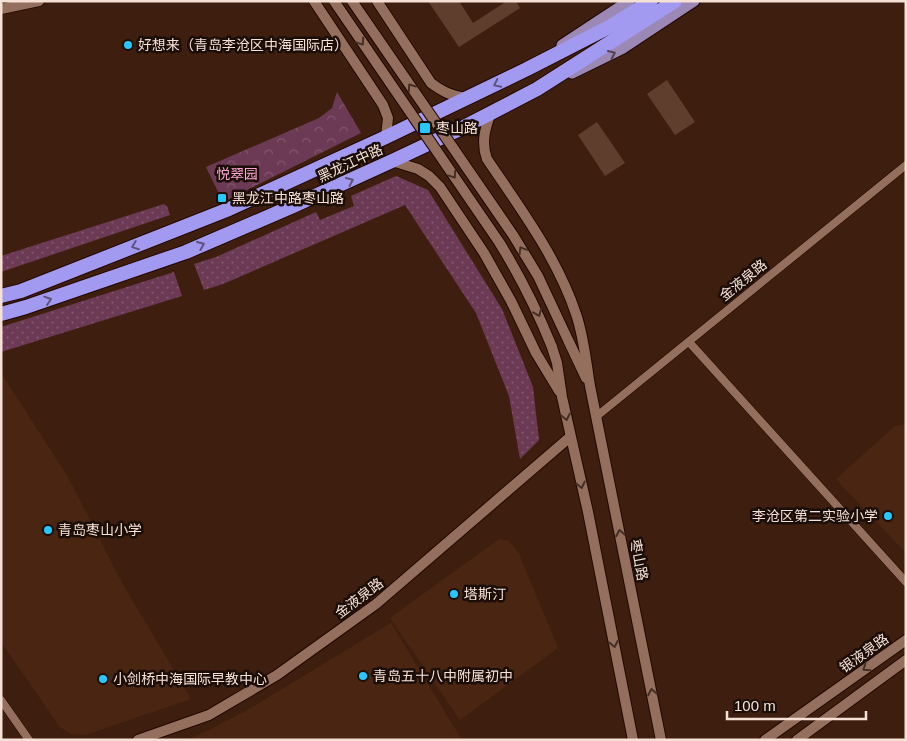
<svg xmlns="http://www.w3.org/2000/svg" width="907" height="741" viewBox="0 0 907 741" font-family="Helvetica,'Noto Sans SC',sans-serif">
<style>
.built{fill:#4a2612}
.grass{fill:url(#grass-dots)}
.park{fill:url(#park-crowns)}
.building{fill:#5f3e2d}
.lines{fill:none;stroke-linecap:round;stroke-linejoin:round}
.street-casing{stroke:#230700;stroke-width:9}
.secondary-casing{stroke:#230700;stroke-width:12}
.primary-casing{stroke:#230700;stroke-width:13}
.highway-casing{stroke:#230700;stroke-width:16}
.street{stroke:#946f5d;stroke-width:8}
.secondary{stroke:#946f5d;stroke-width:10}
.primary{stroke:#9c88b5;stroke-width:11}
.highway{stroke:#a299f0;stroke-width:14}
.secondary-bridge-casing{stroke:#230700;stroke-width:12;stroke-linecap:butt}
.secondary-bridge{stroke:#946f5d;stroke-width:10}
.oneway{stroke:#452f25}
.oneway2{stroke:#545}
.oneway3{stroke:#5e537c}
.poi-dot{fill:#27c8ff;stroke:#1b0d07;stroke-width:2}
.labels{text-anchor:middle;stroke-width:5;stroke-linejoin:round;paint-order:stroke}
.poi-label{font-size:14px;fill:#f6e1d7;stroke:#1b0d07;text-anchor:start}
.street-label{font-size:14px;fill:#f6e1d7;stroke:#1b0d07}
.park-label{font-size:14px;fill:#fca4d2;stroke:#1b0d07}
</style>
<defs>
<pattern id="grass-dots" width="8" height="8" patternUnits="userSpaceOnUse" patternTransform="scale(1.25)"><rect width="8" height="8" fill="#6c3a55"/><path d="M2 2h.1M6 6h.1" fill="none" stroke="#82566d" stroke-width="1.8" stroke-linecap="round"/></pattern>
<pattern id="park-crowns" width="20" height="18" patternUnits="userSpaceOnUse" patternTransform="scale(1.25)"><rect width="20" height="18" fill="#6c3a55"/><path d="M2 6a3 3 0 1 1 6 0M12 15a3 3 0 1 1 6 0" fill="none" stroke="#82566d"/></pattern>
</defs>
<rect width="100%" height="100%" fill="#3e1f0f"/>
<!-- built -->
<g class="built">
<polygon points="1,373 68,477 122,583 191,699 85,735 71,734 60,727 1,642"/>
<polygon points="906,424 906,553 836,479 895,426"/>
<polygon points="499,539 509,541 519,554 558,648 460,720 390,618"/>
<polygon points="391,623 462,740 186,740 207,731 244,712"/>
</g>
<!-- grass -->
<g class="grass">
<polygon points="396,176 428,190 502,309 533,387 539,440 520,459 509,396 476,313 405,205 223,284 204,290 194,264 216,257 316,212 320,220 354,206 351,196"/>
<polygon points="164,204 167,206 170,215 1,272 1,256"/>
<polygon points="174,272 182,296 1,352 1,327"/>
</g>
<!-- park -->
<polygon class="park" points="337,92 361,133 223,202 206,167 319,118 332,108"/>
<!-- building -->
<g class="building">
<polygon points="428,1 459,1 473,23 507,1 516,1 520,8 459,47"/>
<polygon points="667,80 695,122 675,135 647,94"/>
<polygon points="597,122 625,163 605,176 578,135"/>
</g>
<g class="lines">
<defs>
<g id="street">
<polyline points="689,342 906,582"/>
<polyline points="597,416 906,165"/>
<polyline points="1,700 29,740"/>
</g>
<g id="secondary">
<polyline points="314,1 383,105 388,118 386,137"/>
<path d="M377,1l54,82c12,9 21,13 35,15"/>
<polyline points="1,9 39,1"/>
<path d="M491,113c-6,15 -10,30 -4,46 33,49 70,98 89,155 8,23 10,48 14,72l71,354"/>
<polyline points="392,161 418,169 429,176 440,187 484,253 511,301 536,353 559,391"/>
<polyline points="568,340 586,378"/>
<polyline points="552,347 557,363 562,397 588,512 633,740"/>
<polyline points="138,740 209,715 277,675 376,604 570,437"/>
<polyline points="765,740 906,640"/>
<polyline points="797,740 906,660"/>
</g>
<g id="primary">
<polyline points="562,45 629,1"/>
<polyline points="572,73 623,48 694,1"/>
</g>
<g id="highway">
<polyline points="1,296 21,291 229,209 386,137 527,69 611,26 651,1"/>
<polyline points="1,314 26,307 186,252 293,206 392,161 460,129 537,89 675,1"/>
</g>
</defs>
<!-- street casing -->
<use href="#street" class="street-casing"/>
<!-- secondary casing -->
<use href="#secondary" class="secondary-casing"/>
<!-- primary casing -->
<use href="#primary" class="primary-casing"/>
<!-- highway casing -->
<use href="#highway" class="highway-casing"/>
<!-- street -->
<use href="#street" class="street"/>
<!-- secondary -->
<use href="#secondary" class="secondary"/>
<!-- primary -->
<use href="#primary" class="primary"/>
<!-- highway -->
<use href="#highway" class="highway"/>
<defs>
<g id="secondary-bridge">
<path d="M334,1l165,241c21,34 38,68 53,105"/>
<polyline points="352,1 513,235 538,276 568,340"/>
</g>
</defs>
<!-- secondary-bridge casing -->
<use href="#secondary-bridge" class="secondary-bridge-casing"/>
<!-- secondary-bridge -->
<use href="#secondary-bridge" class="secondary-bridge"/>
</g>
<!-- one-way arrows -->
<defs><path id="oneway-chevron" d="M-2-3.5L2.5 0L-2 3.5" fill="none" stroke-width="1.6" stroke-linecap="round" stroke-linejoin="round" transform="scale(1.25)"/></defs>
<g class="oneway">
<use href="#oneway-chevron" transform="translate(361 42) rotate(56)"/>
<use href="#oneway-chevron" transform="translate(411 87) rotate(-125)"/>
<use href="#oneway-chevron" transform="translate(453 175) rotate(56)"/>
<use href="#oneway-chevron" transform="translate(522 250) rotate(-121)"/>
<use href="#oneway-chevron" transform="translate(538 313) rotate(67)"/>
<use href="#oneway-chevron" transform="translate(566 417) rotate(78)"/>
<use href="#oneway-chevron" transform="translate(581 485) rotate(77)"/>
<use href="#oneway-chevron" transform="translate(620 533) rotate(-101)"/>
<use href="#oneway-chevron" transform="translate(614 644) rotate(79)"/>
<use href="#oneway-chevron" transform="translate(866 668) rotate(145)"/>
<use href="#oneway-chevron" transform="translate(652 692) rotate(-101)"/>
</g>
<use class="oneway2" href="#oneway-chevron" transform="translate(612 54) rotate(-25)"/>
<g class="oneway3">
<use href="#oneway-chevron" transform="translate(497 84) rotate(154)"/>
<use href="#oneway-chevron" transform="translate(350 181) rotate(-24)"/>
<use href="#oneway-chevron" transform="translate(201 245) rotate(-23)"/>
<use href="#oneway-chevron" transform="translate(135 246) rotate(159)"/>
<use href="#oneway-chevron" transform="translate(48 300) rotate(-19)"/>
</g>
<!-- markers -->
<g class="poi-dot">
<circle cx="128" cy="45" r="5"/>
<rect x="419" y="122" width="12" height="12" rx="2.5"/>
<rect x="217" y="193" width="10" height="10" rx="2.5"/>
<circle cx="888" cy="516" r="5"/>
<circle cx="48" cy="530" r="5"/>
<circle cx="454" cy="594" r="5"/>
<circle cx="363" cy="676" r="5"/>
<circle cx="103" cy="679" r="5"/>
</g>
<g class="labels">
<!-- poi labels -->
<g class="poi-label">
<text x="138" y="50">好想来（青岛李沧区中海国际店）</text>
<text x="436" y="133">枣山路</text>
<text x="232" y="203">黑龙江中路枣山路</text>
<text x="878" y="521" text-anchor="end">李沧区第二实验小学</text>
<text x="58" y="535">青岛枣山小学</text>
<text x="464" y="599">塔斯汀</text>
<text x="373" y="681">青岛五十八中附属初中</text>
<text x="113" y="684">小剑桥中海国际早教中心</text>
</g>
<!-- street labels -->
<g class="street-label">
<text transform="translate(350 163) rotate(-25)" y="5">黑龙江中路</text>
<text transform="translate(743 280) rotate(-39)" y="5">金液泉路</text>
<text transform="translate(639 560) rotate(79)" y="5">枣山路</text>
<text transform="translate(359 598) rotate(-37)" y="5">金液泉路</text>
<text transform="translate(864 653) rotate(-35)" y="5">银液泉路</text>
</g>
<!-- park labels -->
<g class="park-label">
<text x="237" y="179">悦翠园</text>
</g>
</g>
<!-- border -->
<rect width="907" height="741" fill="none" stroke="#f6e1d7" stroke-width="5"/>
<!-- scale -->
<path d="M727 711v8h139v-8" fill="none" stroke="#f6e1d7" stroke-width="2.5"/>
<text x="734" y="711" font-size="15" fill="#f6e1d7" stroke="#1b0d07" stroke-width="4" paint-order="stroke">100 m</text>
</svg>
